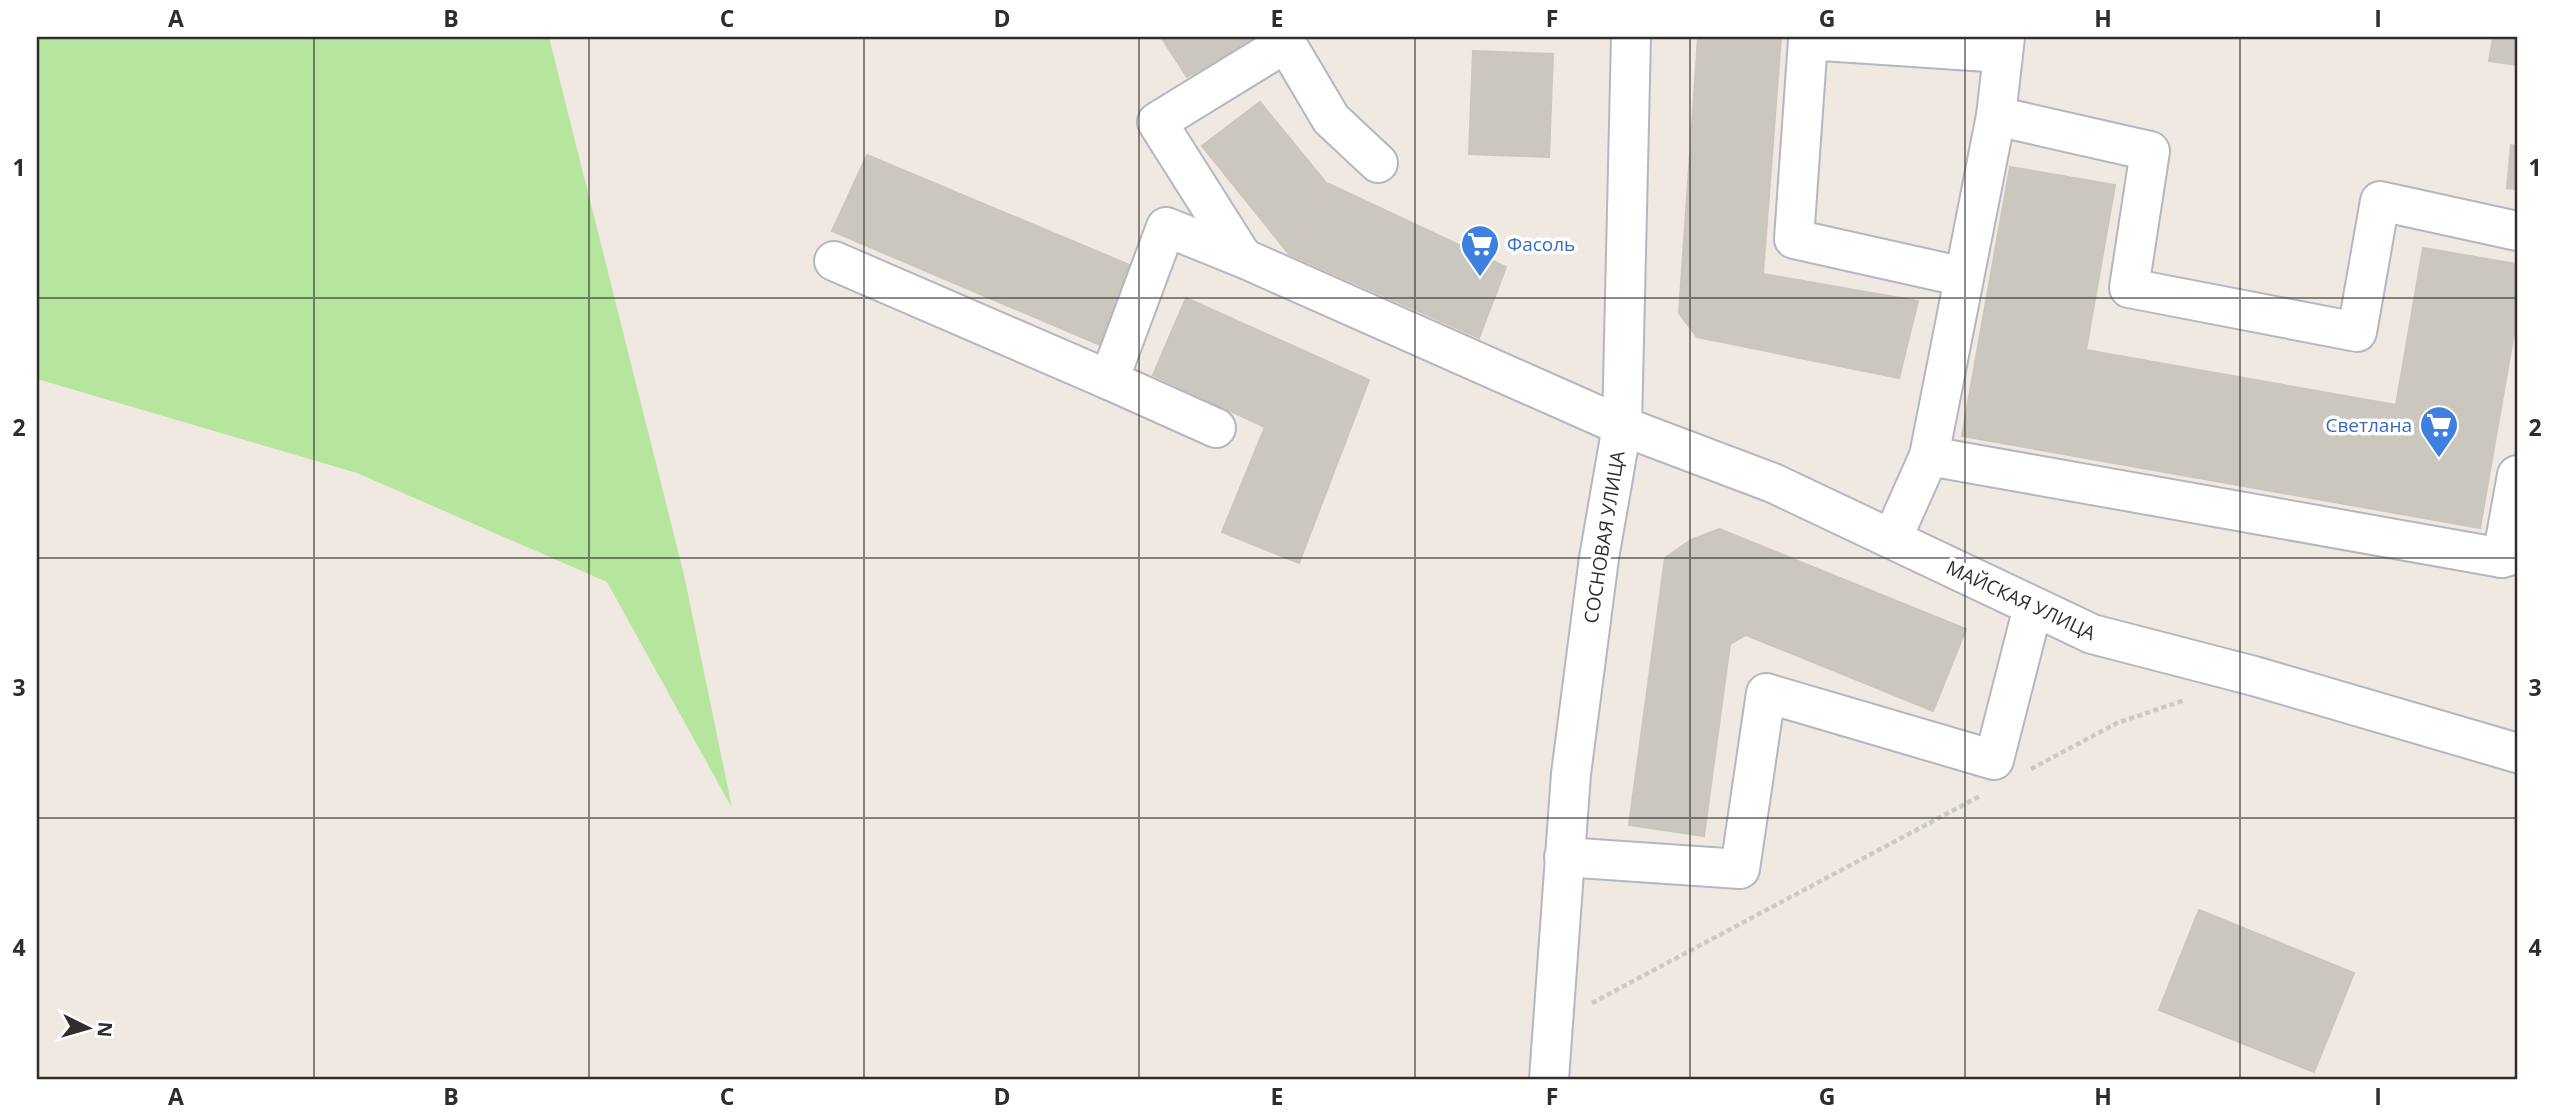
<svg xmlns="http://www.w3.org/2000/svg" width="2554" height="1116" viewBox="0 0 2554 1116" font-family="'Open Sans',sans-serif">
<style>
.green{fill:#b6e59e}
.building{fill:#cbc7bf;stroke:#cbc5ba;stroke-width:2}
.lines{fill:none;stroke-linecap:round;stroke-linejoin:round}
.minor-casing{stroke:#b4b7c1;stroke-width:42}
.path{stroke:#c9c9c9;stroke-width:4.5;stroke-dasharray:5 3.5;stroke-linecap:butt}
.minor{stroke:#fff;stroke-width:38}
.grid{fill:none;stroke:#2e2e2e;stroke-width:2;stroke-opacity:0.55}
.labels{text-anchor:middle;stroke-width:7;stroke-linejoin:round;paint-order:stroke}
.shop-label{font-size:19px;fill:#366cbe;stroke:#fff;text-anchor:start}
.street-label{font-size:19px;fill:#2e2e2e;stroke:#fff}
.neatline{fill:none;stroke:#2e2e2e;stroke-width:2.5}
.grid-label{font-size:23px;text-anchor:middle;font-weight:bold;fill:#2e2e2e}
</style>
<rect width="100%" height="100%" fill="#efe9e1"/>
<!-- green -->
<polygon class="green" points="37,37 549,37 684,575 732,808 607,582 357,473 37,379"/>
<!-- building -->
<g class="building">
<polygon points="1161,37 1258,37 1259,38 1187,77"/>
<polygon points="1698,37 1781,37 1763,274 1918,301 1899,378 1697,337 1679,313"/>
<polygon points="2493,37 2517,37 2517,65 2489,61"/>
<polygon points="1473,51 1553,54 1549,157 1469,154"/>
<polygon points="1260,102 1328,185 1289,254 1202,146"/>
<polygon points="2511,145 2517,146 2517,189 2507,188"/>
<polygon points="867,155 1132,266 1100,345 832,231"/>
<polygon points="2010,167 2115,185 2086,350 2396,405 2423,248 2517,264 2517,316 2480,528 1962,436"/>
<polygon points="1329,184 1506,267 1479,338 1289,254"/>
<polygon points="1186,298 1369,380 1299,563 1222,532 1265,427 1153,375"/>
<polygon points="1719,529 1966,629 1933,711 1746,635 1730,644 1704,836 1629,825 1665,558 1691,540"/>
<polygon points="2199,910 2354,973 2314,1072 2159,1010"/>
</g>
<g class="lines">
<defs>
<g id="minor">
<polyline points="1283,37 1286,43 1157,122 1243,258 1622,426 1773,483 2092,634 2254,676 2517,753"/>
<polyline points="1286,43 1331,119 1378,163"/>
<polyline points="1996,116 2005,37"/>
<polyline points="834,261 1109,380 1166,227 1243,258"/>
<polyline points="1964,277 1794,239 1808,40 2003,53"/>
<polyline points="1109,380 1216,428"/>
<polyline points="2517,475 2502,558 2517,554"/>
<polyline points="1892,539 1929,456"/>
<polyline points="2502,558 1929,456 1996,116 2150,151 2129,288 2357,332 2380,201 2517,231"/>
<polyline points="1564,857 1740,869 1766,693 1994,760 2033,607"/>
<polyline points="1549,1079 1571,774 1599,558 1622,426 1631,37"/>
</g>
</defs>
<!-- minor casing -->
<use href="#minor" class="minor-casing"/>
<!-- path -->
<g class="path">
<polyline points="2031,769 2117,723 2185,700"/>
<polyline points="1592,1003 1980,796"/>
</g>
<!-- minor -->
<use href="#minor" class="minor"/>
</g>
<!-- grid -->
<path class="grid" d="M314,37v1042M589,37v1042M864,37v1042M1139,37v1042M1415,37v1042M1690,37v1042M1965,37v1042M2240,37v1042M37,298h2480M37,558h2480M37,818h2480"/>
<!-- icons -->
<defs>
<symbol id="supermarket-pin" viewBox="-11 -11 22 30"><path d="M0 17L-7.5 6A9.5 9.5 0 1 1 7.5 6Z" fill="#3f7fe0" stroke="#fff"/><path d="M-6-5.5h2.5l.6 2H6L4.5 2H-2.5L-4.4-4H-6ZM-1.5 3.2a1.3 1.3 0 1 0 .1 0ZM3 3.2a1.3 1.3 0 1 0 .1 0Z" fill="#fff"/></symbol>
</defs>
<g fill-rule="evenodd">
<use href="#supermarket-pin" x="1458" y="222" width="44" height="60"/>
<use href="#supermarket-pin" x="2417" y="403" width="44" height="60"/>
</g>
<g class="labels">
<!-- shop labels -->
<g class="shop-label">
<text x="1507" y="251">Фасоль</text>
<text x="2412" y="432" text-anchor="end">Светлана</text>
</g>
<!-- street labels -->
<g class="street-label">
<text transform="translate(1604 537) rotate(-81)" y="7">СОСНОВАЯ УЛИЦА</text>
<text transform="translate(2021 600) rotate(25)" y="7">МАЙСКАЯ УЛИЦА</text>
</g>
</g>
<!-- border -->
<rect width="2554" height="1116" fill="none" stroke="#ffffff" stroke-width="77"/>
<!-- north arrow -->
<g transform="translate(88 1028) rotate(95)" stroke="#ffffff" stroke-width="5" paint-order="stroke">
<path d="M0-5L12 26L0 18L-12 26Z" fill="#2e2e2e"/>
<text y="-10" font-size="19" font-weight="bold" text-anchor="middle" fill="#2e2e2e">N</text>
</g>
<rect x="38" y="38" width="2478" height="1040" class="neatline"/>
<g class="grid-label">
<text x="176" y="27">A</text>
<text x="451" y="27">B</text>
<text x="727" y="27">C</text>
<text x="1002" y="27">D</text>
<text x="1277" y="27">E</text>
<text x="1552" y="27">F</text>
<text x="1827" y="27">G</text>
<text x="2103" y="27">H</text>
<text x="2378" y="27">I</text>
<text x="19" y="176">1</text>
<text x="2535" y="176">1</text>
<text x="19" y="436">2</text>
<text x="2535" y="436">2</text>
<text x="19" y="696">3</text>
<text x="2535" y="696">3</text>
<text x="19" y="956">4</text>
<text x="2535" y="956">4</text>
<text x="176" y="1105">A</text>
<text x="451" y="1105">B</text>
<text x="727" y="1105">C</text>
<text x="1002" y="1105">D</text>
<text x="1277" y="1105">E</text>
<text x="1552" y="1105">F</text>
<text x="1827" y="1105">G</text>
<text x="2103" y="1105">H</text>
<text x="2378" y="1105">I</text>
</g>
</svg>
